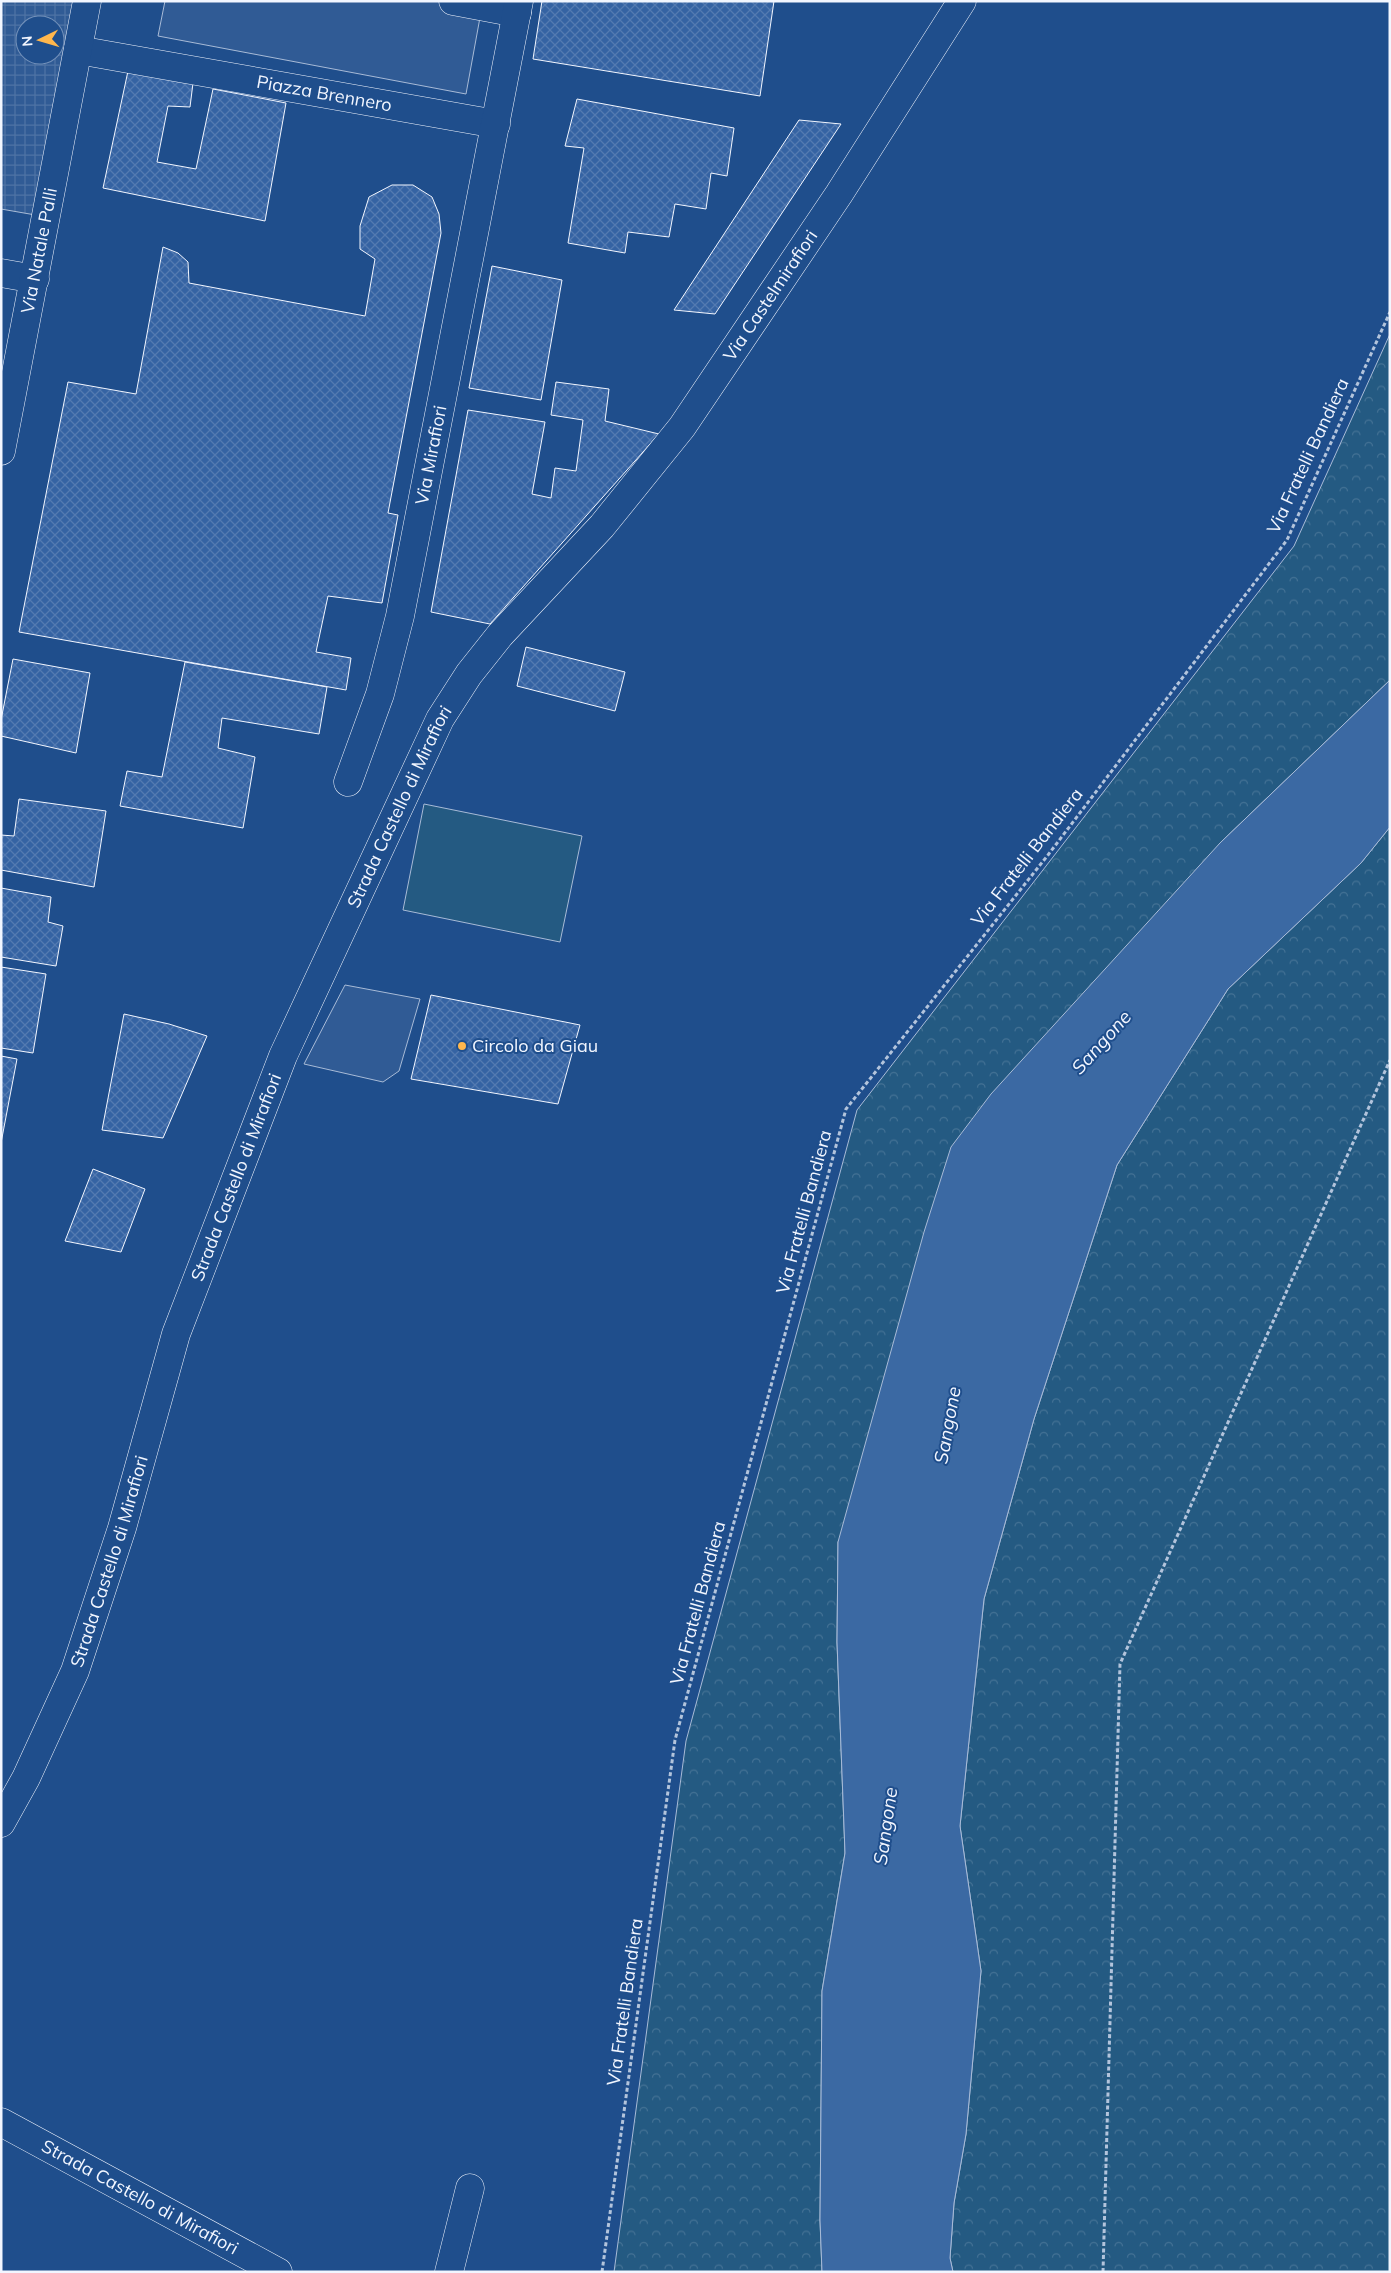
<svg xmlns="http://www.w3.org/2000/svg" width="1391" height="2273" viewBox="0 0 1391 2273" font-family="Mulish,sans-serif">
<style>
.forest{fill:url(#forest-crowns);stroke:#a8bbd7}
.pitch{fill:#245a82;stroke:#a8bbd7}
.parking{fill:#305b95;stroke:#a8bbd7}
.plaza{fill:url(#plaza-grid);stroke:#a8bbd7;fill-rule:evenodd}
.water{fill:#3b69a3;stroke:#a8bbd7}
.building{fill:url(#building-cross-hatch);stroke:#f2f6ff}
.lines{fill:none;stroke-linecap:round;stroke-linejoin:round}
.minor-casing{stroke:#f2f6ff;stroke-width:29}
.path{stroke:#b3c4dc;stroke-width:3;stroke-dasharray:4 2.5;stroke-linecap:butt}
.minor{stroke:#1f4e8c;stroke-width:28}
.poi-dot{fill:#ffb74d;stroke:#1f4e8c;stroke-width:2}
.labels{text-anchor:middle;stroke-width:4;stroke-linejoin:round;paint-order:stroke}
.street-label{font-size:18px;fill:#f2f6ff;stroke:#1f4e8c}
.poi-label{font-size:18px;fill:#f2f6ff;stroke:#1f4e8c;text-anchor:start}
.water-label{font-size:19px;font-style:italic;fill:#f2f6ff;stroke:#1f4e8c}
</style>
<defs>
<pattern id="forest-crowns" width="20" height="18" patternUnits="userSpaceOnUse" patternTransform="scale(1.25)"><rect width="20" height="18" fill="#245a82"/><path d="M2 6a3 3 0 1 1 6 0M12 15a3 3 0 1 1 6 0" fill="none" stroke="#447295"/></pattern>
<pattern id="plaza-grid" width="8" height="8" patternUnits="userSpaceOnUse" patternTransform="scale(1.25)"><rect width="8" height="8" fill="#305b95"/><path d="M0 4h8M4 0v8" fill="none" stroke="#4e73a5"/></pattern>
<pattern id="building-cross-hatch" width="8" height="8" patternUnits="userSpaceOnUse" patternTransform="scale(1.25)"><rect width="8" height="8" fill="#3563a3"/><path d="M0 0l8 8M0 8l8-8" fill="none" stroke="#537ab1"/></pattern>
</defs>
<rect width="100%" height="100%" fill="#1f4e8c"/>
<!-- forest -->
<g class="forest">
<polygon points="1390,334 1390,680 1220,843 838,1542 837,1642 845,1853 822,1991 820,2220 822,2272 614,2272 686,1741 857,1110 1294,546"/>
<polygon points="1390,827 1390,2272 953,2272 950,2258 954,2203 966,2134 981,1971 960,1826 984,1599 1034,1419 1117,1165 1228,989 1361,863"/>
</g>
<!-- pitch -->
<polygon class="pitch" points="424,804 582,836 560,942 403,910"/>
<!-- parking -->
<g class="parking">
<polygon points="165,1 483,1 466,94 158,36"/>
<polygon points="345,985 420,999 399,1071 383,1082 304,1064"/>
</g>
<!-- plaza -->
<path class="plaza" d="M1,1h86l-40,216 -46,-8zM25,25h30v30h-30z"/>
<!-- water -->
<polygon class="water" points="1390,680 1390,827 1361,863 1228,989 1117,1165 1034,1419 984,1599 960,1826 981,1971 966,2134 954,2203 950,2258 953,2272 822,2272 820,2220 822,1991 845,1853 837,1642 838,1542 924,1232 951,1147 991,1094 1220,843"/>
<!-- building -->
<g class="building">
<polygon points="542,1 774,1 760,96 533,59"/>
<polygon points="128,71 193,83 190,107 168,106 157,162 196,169 213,89 286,103 265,221 103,188"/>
<polygon points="577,99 734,128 727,176 711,173 706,209 675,204 669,237 628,232 625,253 568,243 584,148 565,146"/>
<polygon points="799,120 841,124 715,314 674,310"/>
<polygon points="392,185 413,185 432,197 439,214 441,233 388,513 398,515 382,603 328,596 316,652 351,658 346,690 19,632 68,382 136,394 163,247 178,253 188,262 189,283 365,316 375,259 360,249 360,226 369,197"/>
<polygon points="492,266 562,280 541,400 469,388"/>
<polygon points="556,382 609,389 605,421 659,434 490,624 431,612 468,410 545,422 532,494 551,498 555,468 576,471 583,420 551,415"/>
<polygon points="526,647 625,672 615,711 517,686"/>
<polygon points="13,659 90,673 76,753 1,736 1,720"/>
<polygon points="185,662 327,687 319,734 222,718 218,748 255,757 243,828 120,806 127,771 162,777"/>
<polygon points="19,799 106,811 94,887 1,870 1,835 14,836"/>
<polygon points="1,888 51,897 48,922 63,926 56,966 1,957"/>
<polygon points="1,967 46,974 33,1053 1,1048"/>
<polygon points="431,995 580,1025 558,1104 411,1079"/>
<polygon points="124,1014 169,1024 207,1036 163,1138 102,1130"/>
<polygon points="1,1056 17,1059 1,1143"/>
<polygon points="93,1169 145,1189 121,1252 65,1241"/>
</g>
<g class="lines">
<defs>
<g id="minor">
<polyline points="453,1 517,13"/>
<path id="s1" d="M78,50l418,74"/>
<polyline points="1,273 35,279"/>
<path id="s2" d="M1,451l86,-450"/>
<path id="s3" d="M348,782l32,-88 20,-78 119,-615"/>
<path id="s4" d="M1,1823l25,-45 49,-107 47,-143 54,-194 107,-278 157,-337 29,-45 31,-39 102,-109 80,-99 157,-233 123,-193"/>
<path id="s5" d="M1,2122l277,150"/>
<polyline points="449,2272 470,2188"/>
</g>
</defs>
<!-- minor casing -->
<use href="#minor" class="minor-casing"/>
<!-- path -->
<g class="path">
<polyline points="602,2272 675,1740 846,1109 1048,855 1287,540 1390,312"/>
<polyline points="1103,2272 1120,1664 1390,1060"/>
</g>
<!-- minor -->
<use href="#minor" class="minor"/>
</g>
<!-- markers -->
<circle class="poi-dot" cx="462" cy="1046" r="5"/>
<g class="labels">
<!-- street labels -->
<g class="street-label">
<text dy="6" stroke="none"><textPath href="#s1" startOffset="250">Piazza Brennero</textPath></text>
<text dy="6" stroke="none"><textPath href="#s2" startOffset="204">Via Natale Palli</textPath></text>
<text dy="6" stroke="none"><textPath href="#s4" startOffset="1729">Via Castelmirafiori</textPath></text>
<text dy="6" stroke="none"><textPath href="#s3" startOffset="338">Via Mirafiori</textPath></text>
<text transform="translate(1308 456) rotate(-65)" y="6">Via Fratelli Bandiera</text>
<text dy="6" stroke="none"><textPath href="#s4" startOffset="1094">Strada Castello di Mirafiori</textPath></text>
<text transform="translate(1027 857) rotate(-52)" y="6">Via Fratelli Bandiera</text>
<text dy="6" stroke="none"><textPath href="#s4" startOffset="689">Strada Castello di Mirafiori</textPath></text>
<text transform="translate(804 1212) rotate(-75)" y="6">Via Fratelli Bandiera</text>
<text dy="6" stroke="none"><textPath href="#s4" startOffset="284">Strada Castello di Mirafiori</textPath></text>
<text transform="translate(698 1603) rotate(-75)" y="6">Via Fratelli Bandiera</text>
<text transform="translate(625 2002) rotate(-82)" y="6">Via Fratelli Bandiera</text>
<text dy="6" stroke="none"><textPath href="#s5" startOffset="158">Strada Castello di Mirafiori</textPath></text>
</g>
<!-- poi labels -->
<g class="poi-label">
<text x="472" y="1052">Circolo da Giau</text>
</g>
<!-- water labels -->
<g class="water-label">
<text transform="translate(1101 1042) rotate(-48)" y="7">Sangone</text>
<text transform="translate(947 1425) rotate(-80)" y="7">Sangone</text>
<text transform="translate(885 1826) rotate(-82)" y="7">Sangone</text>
</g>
</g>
<!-- border -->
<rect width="1391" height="2273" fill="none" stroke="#f2f6ff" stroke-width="5"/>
<!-- north arrow -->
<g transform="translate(40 40) rotate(265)"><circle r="24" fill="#1f4e8c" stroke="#7391ba"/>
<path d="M0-4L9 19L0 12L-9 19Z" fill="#ffb74d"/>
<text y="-8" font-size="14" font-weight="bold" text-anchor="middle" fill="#f2f6ff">N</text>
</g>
</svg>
